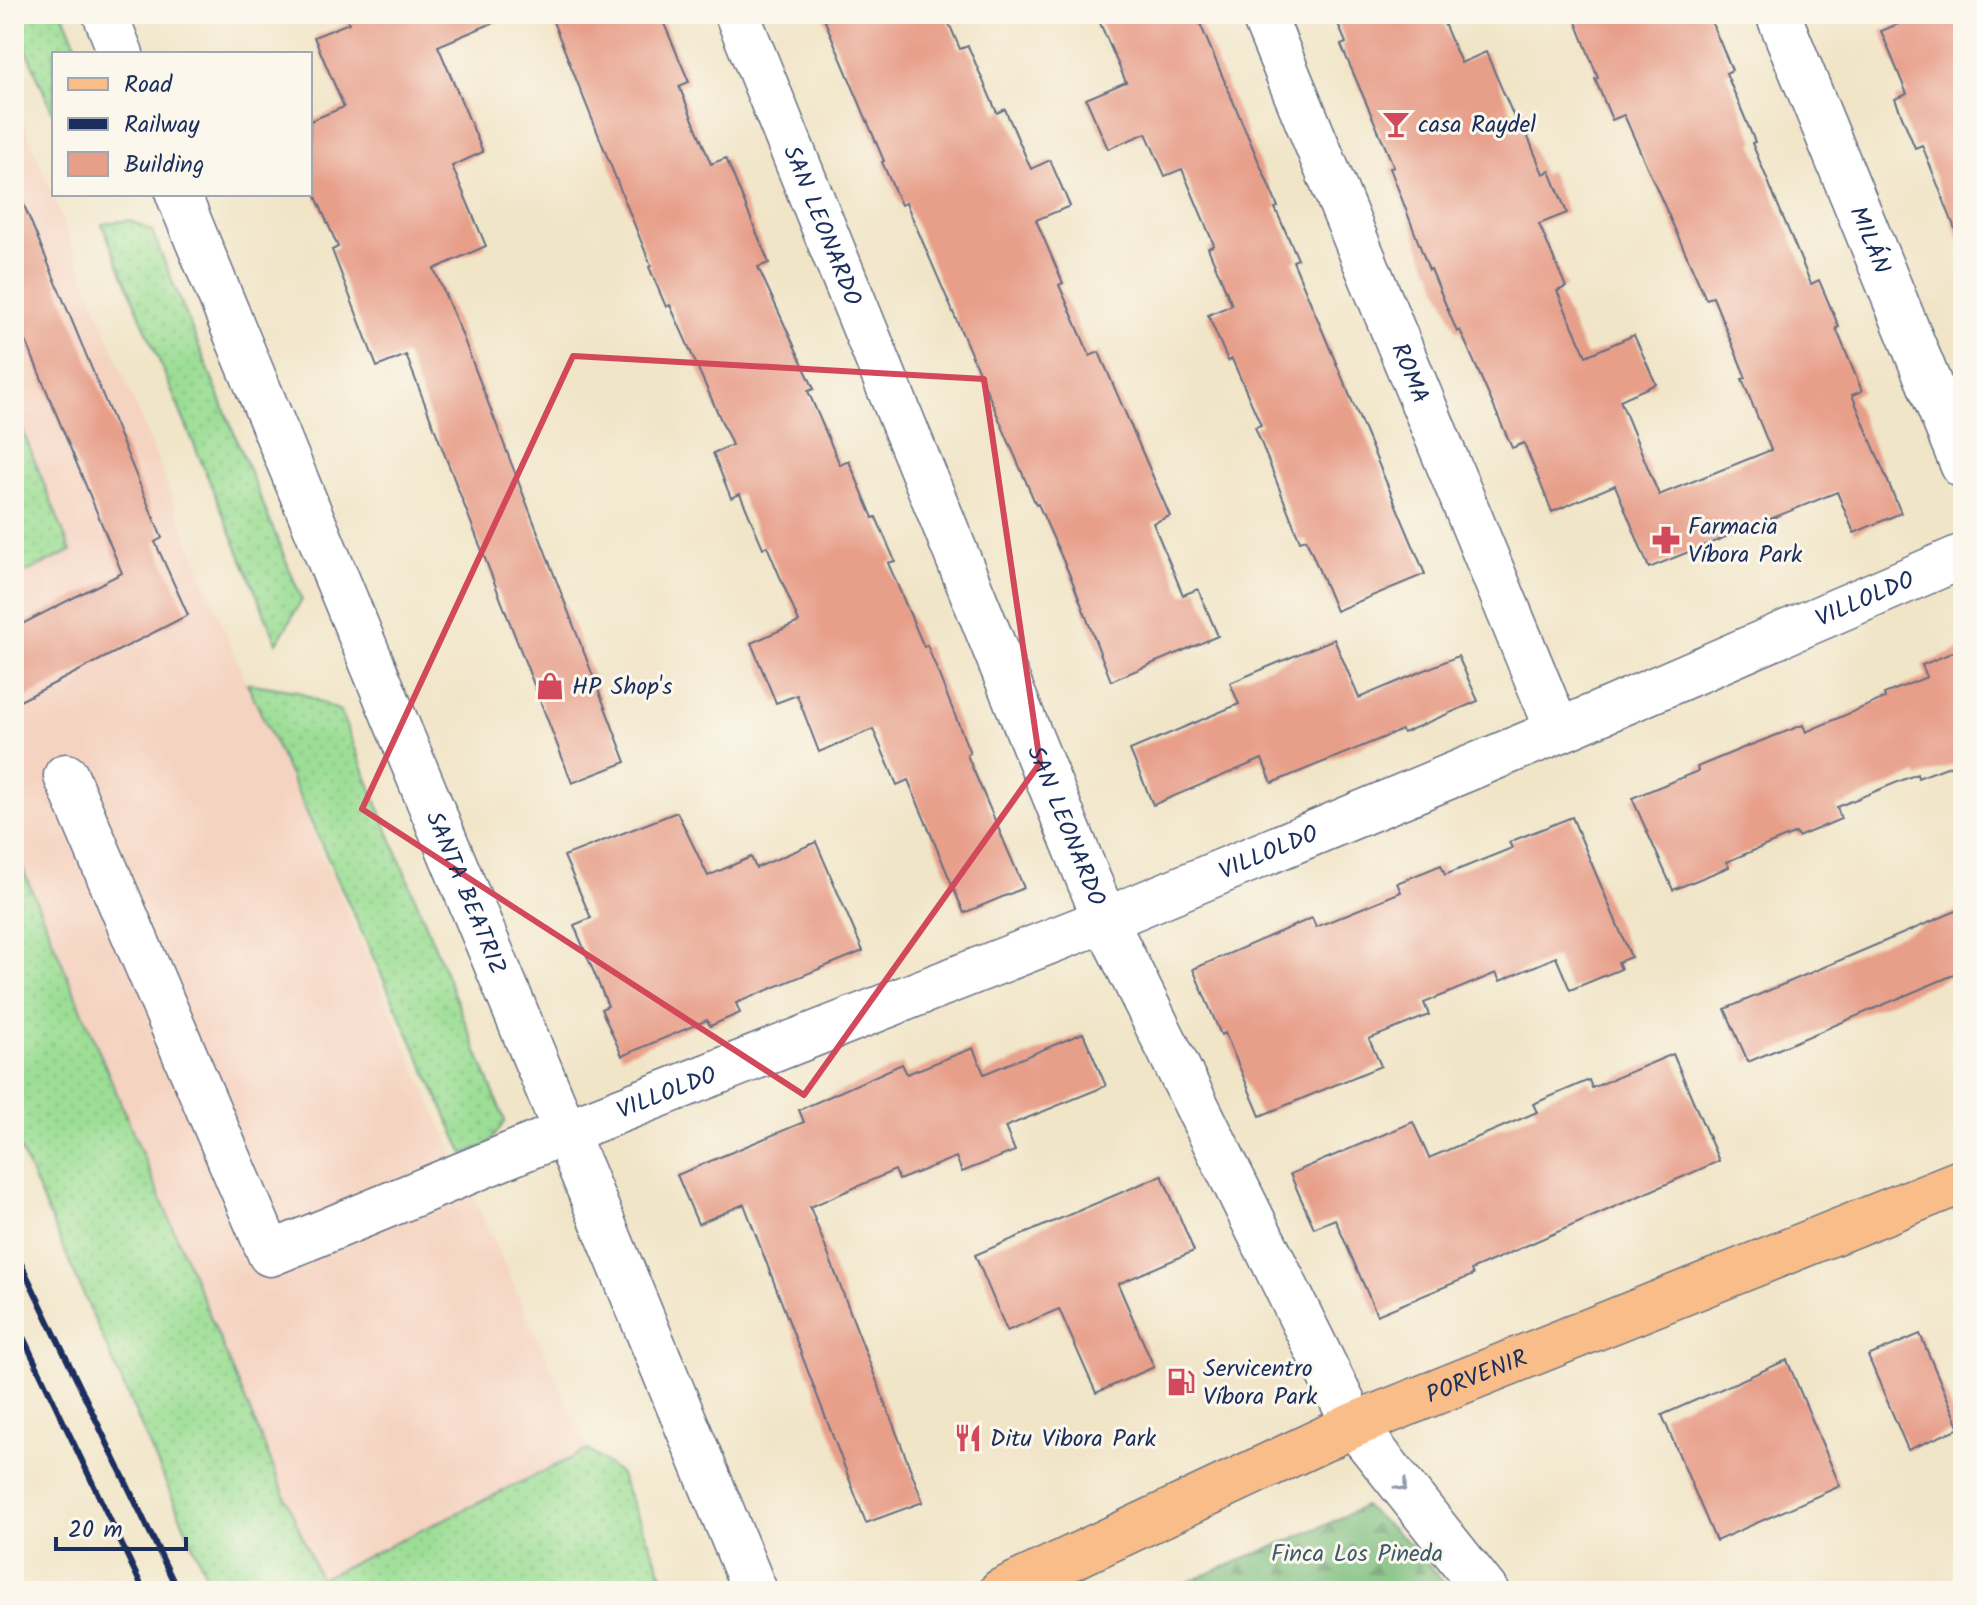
<svg xmlns="http://www.w3.org/2000/svg" width="1977" height="1605" viewBox="0 0 1977 1605" font-family="Kalam,sans-serif">
<style>
.built{fill:#f5d3c1}
.grass{fill:url(#grass-dots);stroke:#5c867a;stroke-width:2}
.forest{fill:url(#forest-firs);stroke:#4c766e;stroke-width:2}
.building{fill:#e79f8a}
.lines{fill:none;stroke-linecap:round;stroke-linejoin:round}
.minor-casing{stroke:#666f83;stroke-width:47}
.major-casing{stroke:#666f83;stroke-width:47}
.minor{stroke:#fff;stroke-width:44}
.major{stroke:#f8bd89;stroke-width:44}
.rail{stroke:#1b2f5e;stroke-width:6}
.oneway{stroke:#8d97ae}
.marked{fill:none;stroke:#d1495b;stroke-width:6;stroke-linejoin:round}
.labels{text-anchor:middle;stroke-width:6;stroke-linejoin:round;paint-order:stroke}
.poi-label{font-size:24px;fill:#1b2f5e;stroke:#fbf7ec;text-anchor:start}
.street-label{font-size:24px;fill:#1b2f5e;stroke:#fbf7ec}
.park-label{font-size:24px;fill:#3b5b6c;stroke:#fbf7ec}
</style>
<defs>
<pattern id="grass-dots" width="8" height="8" patternUnits="userSpaceOnUse" patternTransform="scale(2)"><rect width="8" height="8" fill="#9cde95"/><path d="M2 2h.1M6 6h.1" fill="none" stroke="#86bf83" stroke-width="1.8" stroke-linecap="round"/></pattern>
<pattern id="forest-firs" width="22" height="20" patternUnits="userSpaceOnUse" patternTransform="scale(2)"><rect width="22" height="20" fill="#7dbd7e"/><path d="M5 1l3.5 6h-7zM16 11l3.5 6h-7z" fill="#669a6a"/></pattern>
</defs>
<rect width="100%" height="100%" fill="#fbf7ec"/>
<filter id="ink" filterUnits="userSpaceOnUse"><feTurbulence type="fractalNoise" baseFrequency=".0125" numOctaves="2"/><feDisplacementMap in="SourceGraphic" scale="16" xChannelSelector="R" yChannelSelector="G"/><feConvolveMatrix kernelMatrix="1 2 1 2 8 2 1 2 1" color-interpolation-filters="sRGB"/></filter>
<filter id="wash" filterUnits="userSpaceOnUse"><feTurbulence type="fractalNoise" baseFrequency=".006" numOctaves="4" result="noise"/><feDisplacementMap in="SourceGraphic" scale="32" xChannelSelector="R" yChannelSelector="G"/><feGaussianBlur stdDeviation="1.8" result="paint"/><feColorMatrix in="noise" values="0 0 0 0 0 0 0 0 0 0 0 0 0 0 0 0 0 1.4 0 .05"/><feComposite in="paint" operator="in"/></filter>
<g filter="url(#wash)">
<rect width="100%" height="100%" fill="#f1e5c8"/>
<!-- built -->
<polygon class="built" points="14,98 237,661 424,1087 588,1450 320,1580 14,848"/>
<!-- grass -->
<g class="grass">
<polygon points="14,14 63,14 80,54 54,54 54,116 14,20"/>
<polygon points="129,220 152,231 302,600 277,643 102,224"/>
<polygon points="14,409 71,551 14,578"/>
<polygon points="247,683 296,691 340,711 505,1121 488,1145 464,1154"/>
<polygon points="14,848 320,1579 588,1450 619,1473 670,1591 213,1591 14,1135"/>
</g>
<!-- forest -->
<polygon class="forest" points="1364,1506 1419,1551 1450,1591 1166,1591 1328,1524"/>
<g id="blocks">
<!-- building -->
<g class="building">
<polygon points="345,14 514,14 438,46 483,152 452,166 486,246 434,269 459,327 626,762 572,783 406,355 377,367 332,250 338,247 310,183 310,121 344,107 314,37 349,23"/>
<polygon points="550,14 660,14 689,82 679,86 711,164 726,158 769,263 758,267 814,389 808,391 840,465 849,461 873,518 876,517 895,561 888,563 924,647 927,645 970,753 967,755 1024,888 964,913 908,780 897,785 873,729 819,752 797,695 776,703 751,643 799,622 767,546 763,548 740,494 731,498 713,453 732,445 670,305 666,307 649,267 651,266"/>
<polygon points="822,14 945,14 960,49 968,46 997,113 1005,109 1031,169 1050,160 1070,206 1036,220 1063,283 1059,285 1090,356 1099,352 1170,516 1153,523 1183,595 1198,589 1218,636 1111,681 1071,578 1038,504 1036,505 906,203 901,205 882,162 884,161"/>
<polygon points="1096,14 1196,14 1278,207 1275,208 1298,259 1293,261 1425,574 1336,611 1306,539 1300,541 1255,427 1261,425 1232,359 1228,361 1208,315 1232,305 1208,248 1214,245 1182,169 1165,176 1146,133 1108,149 1086,99 1126,82"/>
<polygon points="1334,14 1440,14 1461,63 1486,52 1514,117 1519,115 1543,174 1550,171 1567,213 1539,224 1566,287 1557,291 1586,356 1634,335 1656,384 1620,400 1659,495 1771,450 1742,379 1746,378 1713,297 1706,299 1624,115 1612,120 1595,79 1598,78 1573,14 1708,14 1732,70 1726,73 1755,142 1752,143 1811,284 1819,280 1839,327 1836,328 1862,391 1852,395 1901,513 1854,533 1837,492 1649,568 1615,485 1552,512 1524,443 1512,448 1460,330 1457,332 1431,269 1429,270 1390,168 1394,167 1341,45 1346,43"/>
<polygon points="1922,14 1963,14 1961,244 1922,145 1915,148 1895,99 1907,94 1881,31"/>
<polygon points="14,181 162,538 155,542 188,615 14,704 14,628 122,573 14,312"/>
<polygon points="1334,639 1359,698 1458,656 1478,701 1403,733 1402,730 1272,783 1262,759 1153,805 1130,750 1239,704 1230,683"/>
<polygon points="1963,648 1963,761 1918,778 1917,774 1837,807 1841,819 1798,837 1796,833 1726,862 1729,867 1673,890 1632,798 1698,771 1697,767 1743,748 1803,725 1806,732 1885,698 1884,694 1927,677 1922,665"/>
<polygon points="677,812 708,876 751,857 756,868 816,842 863,951 736,1003 740,1013 710,1026 707,1020 622,1056 601,1009 608,1006 574,925 591,918 564,856"/>
<polygon points="1572,817 1631,957 1618,962 1621,969 1570,990 1556,957 1500,981 1496,973 1424,1003 1429,1015 1369,1039 1381,1066 1260,1116 1225,1033 1221,1035 1193,969 1312,918 1316,927 1401,892 1397,883 1441,865 1445,875 1512,848 1509,842"/>
<polygon points="1963,908 1963,971 1748,1062 1725,1009"/>
<polygon points="1083,1033 1106,1086 1005,1127 1015,1151 962,1172 956,1157 899,1180 895,1170 810,1207 923,1502 866,1523 744,1204 698,1224 677,1175 804,1122 799,1110 902,1064 907,1074 973,1048 984,1074"/>
<polygon points="1673,1054 1719,1161 1471,1270 1473,1275 1377,1315 1335,1219 1314,1228 1290,1174 1413,1122 1429,1158 1537,1112 1533,1104 1589,1080 1592,1088"/>
<polygon points="1162,1175 1194,1251 1118,1284 1154,1367 1096,1393 1059,1309 1007,1331 975,1255"/>
<polygon points="1920,1334 1960,1428 1908,1450 1868,1356"/>
<polygon points="1787,1360 1840,1486 1716,1541 1662,1415"/>
</g>
</g>
</g>
<g filter="url(#ink)">
<use href="#blocks" fill-opacity="0" stroke="#666f83" stroke-width="2"/>
<g class="lines">
<defs>
<g id="minor">
<polyline points="105,14 121,54"/>
<path id="s1" d="M737,14l368,906 249,505 132,166"/>
<path id="s2" d="M1263,14l295,717"/>
<path id="s3" d="M1778,14l185,452"/>
<path id="s4" d="M178,194l577,1397"/>
<path id="s5" d="M66,776l204,478 295,-122 540,-212 463,-193 395,-171"/>
</g>
<g id="major">
<path id="s6" d="M1001,1591l353,-166 609,-244"/>
</g>
</defs>
<!-- minor casing -->
<use href="#minor" class="minor-casing"/>
<!-- major casing -->
<use href="#major" class="major-casing"/>
<!-- minor -->
<use href="#minor" class="minor"/>
<!-- major -->
<use href="#major" class="major"/>
<!-- rail -->
<g class="rail">
<polyline points="14,1249 178,1591"/>
<polyline points="14,1318 144,1591"/>
</g>
</g>
<!-- one-way arrows -->
<defs><path id="oneway-chevron" d="M-2-3.5L2.5 0L-2 3.5" fill="none" stroke-width="1.6" stroke-linecap="round" stroke-linejoin="round" transform="scale(2)"/></defs>
<use class="oneway" href="#oneway-chevron" transform="translate(1402 1486) rotate(51)"/>
</g>
<!-- marked area -->
<path class="marked" d="M573,356l411,23 56,384 -236,332 -442,-286z"/>
<!-- icons -->
<defs>
<symbol id="bar-bare" viewBox="-9 -9 18 18"><path d="M-6-5H6L.8 .8V4.5H3.5V6h-7V4.5H-.8V.8Z" fill="#d1495b" stroke="#fbf7ec" stroke-width="2.5" paint-order="stroke"/></symbol>
<symbol id="pharmacy-bare" viewBox="-9 -9 18 18"><path d="M-2-6h4v4h4v4h-4v4h-4v-4h-4v-4h4Z" fill="#d1495b" stroke="#fbf7ec" stroke-width="2.5" paint-order="stroke"/></symbol>
<symbol id="shop-bare" viewBox="-9 -9 18 18"><path d="M-5-2.5h2.3a2.7 3.5 0 0 1 5.4 0H5L5.5 6h-11ZM-1.5-2.5h3a1.5 2.3 0 0 0-3 0Z" fill="#d1495b" stroke="#fbf7ec" stroke-width="2.5" paint-order="stroke"/></symbol>
<symbol id="fuel-bare" viewBox="-9 -9 18 18"><path d="M-5.5-6h7V0h2V4h1.3V-2.5L3-4.5l.8-.8L6-3V5H2.5V1h-1V6h-7ZM-4.2-4.7v3.2H.2V-4.7Z" fill="#d1495b" stroke="#fbf7ec" stroke-width="2.5" paint-order="stroke"/></symbol>
<symbol id="restaurant-bare" viewBox="-9 -9 18 18"><path d="M-5-6h1v4h1v-4h1v4h1v-4h1v5L-1.5 .5V6h-2V.5L-5-1ZM5-6V6H3V1.5H1.5Q1.5-4 5-6Z" fill="#d1495b" stroke="#fbf7ec" stroke-width="2.5" paint-order="stroke"/></symbol>
</defs>
<g fill-rule="evenodd">
<use href="#bar-bare" x="1376" y="104" width="40" height="40"/>
<use href="#pharmacy-bare" x="1646" y="520" width="40" height="40"/>
<use href="#shop-bare" x="530" y="666" width="40" height="40"/>
<use href="#fuel-bare" x="1161" y="1362" width="40" height="40"/>
<use href="#restaurant-bare" x="948" y="1418" width="40" height="40"/>
</g>
<g class="labels">
<!-- poi labels -->
<g class="poi-label">
<text x="1418" y="132">casa Raydel</text>
<text x="1688" y="534">Farmacia<tspan x="1688" dy="28">Víbora Park</tspan></text>
<text x="572" y="694">HP Shop's</text>
<text x="1203" y="1376">Servicentro<tspan x="1203" dy="28">Víbora Park</tspan></text>
<text x="990" y="1446">Ditu Vibora Park</text>
</g>
<!-- street labels -->
<g class="street-label">
<text dy="8" stroke="none"><textPath href="#s1" startOffset="228">SAN LEONARDO</textPath></text>
<text dy="8" stroke="none"><textPath href="#s3" startOffset="244">MILÁN</textPath></text>
<text dy="8" stroke="none"><textPath href="#s2" startOffset="388">ROMA</textPath></text>
<text dy="8" stroke="none"><textPath href="#s5" startOffset="2244">VILLOLDO</textPath></text>
<text dy="8" stroke="none"><textPath href="#s1" startOffset="876">SAN LEONARDO</textPath></text>
<text dy="8" stroke="none"><textPath href="#s5" startOffset="1596">VILLOLDO</textPath></text>
<text dy="8" stroke="none"><textPath href="#s4" startOffset="756">SANTA BEATRIZ</textPath></text>
<text dy="8" stroke="none"><textPath href="#s5" startOffset="948">VILLOLDO</textPath></text>
<text dy="8" stroke="none"><textPath href="#s6" startOffset="522">PORVENIR</textPath></text>
</g>
<!-- park labels -->
<g class="park-label">
<text x="1357" y="1561">Finca Los Pineda</text>
</g>
</g>
<!-- margin -->
<rect width="1977" height="1605" fill="none" stroke="#fbf7ec" stroke-width="48"/>
<!-- legend -->
<rect x="52" y="52" width="260" height="144" fill="#fbf7ec" stroke="#a1a7b3" stroke-width="2"/>
<rect x="68" y="78" width="40" height="12" fill="#f8bd89" stroke="#a1a7b3" stroke-width="2"/>
<text x="124" y="92" font-size="24" fill="#1b2f5e">Road</text>
<rect x="68" y="118" width="40" height="12" fill="#1b2f5e" stroke="#a1a7b3" stroke-width="2"/>
<text x="124" y="132" font-size="24" fill="#1b2f5e">Railway</text>
<rect x="68" y="152" width="40" height="24" fill="#e79f8a" stroke="#a1a7b3" stroke-width="2"/>
<text x="124" y="172" font-size="24" fill="#1b2f5e">Building</text>
<!-- scale -->
<path d="M56 1537v12h130v-12" fill="none" stroke="#1b2f5e" stroke-width="4"/>
<text x="68" y="1537" font-size="24" fill="#1b2f5e" stroke="#fbf7ec" stroke-width="6" paint-order="stroke">20 m</text>
</svg>
